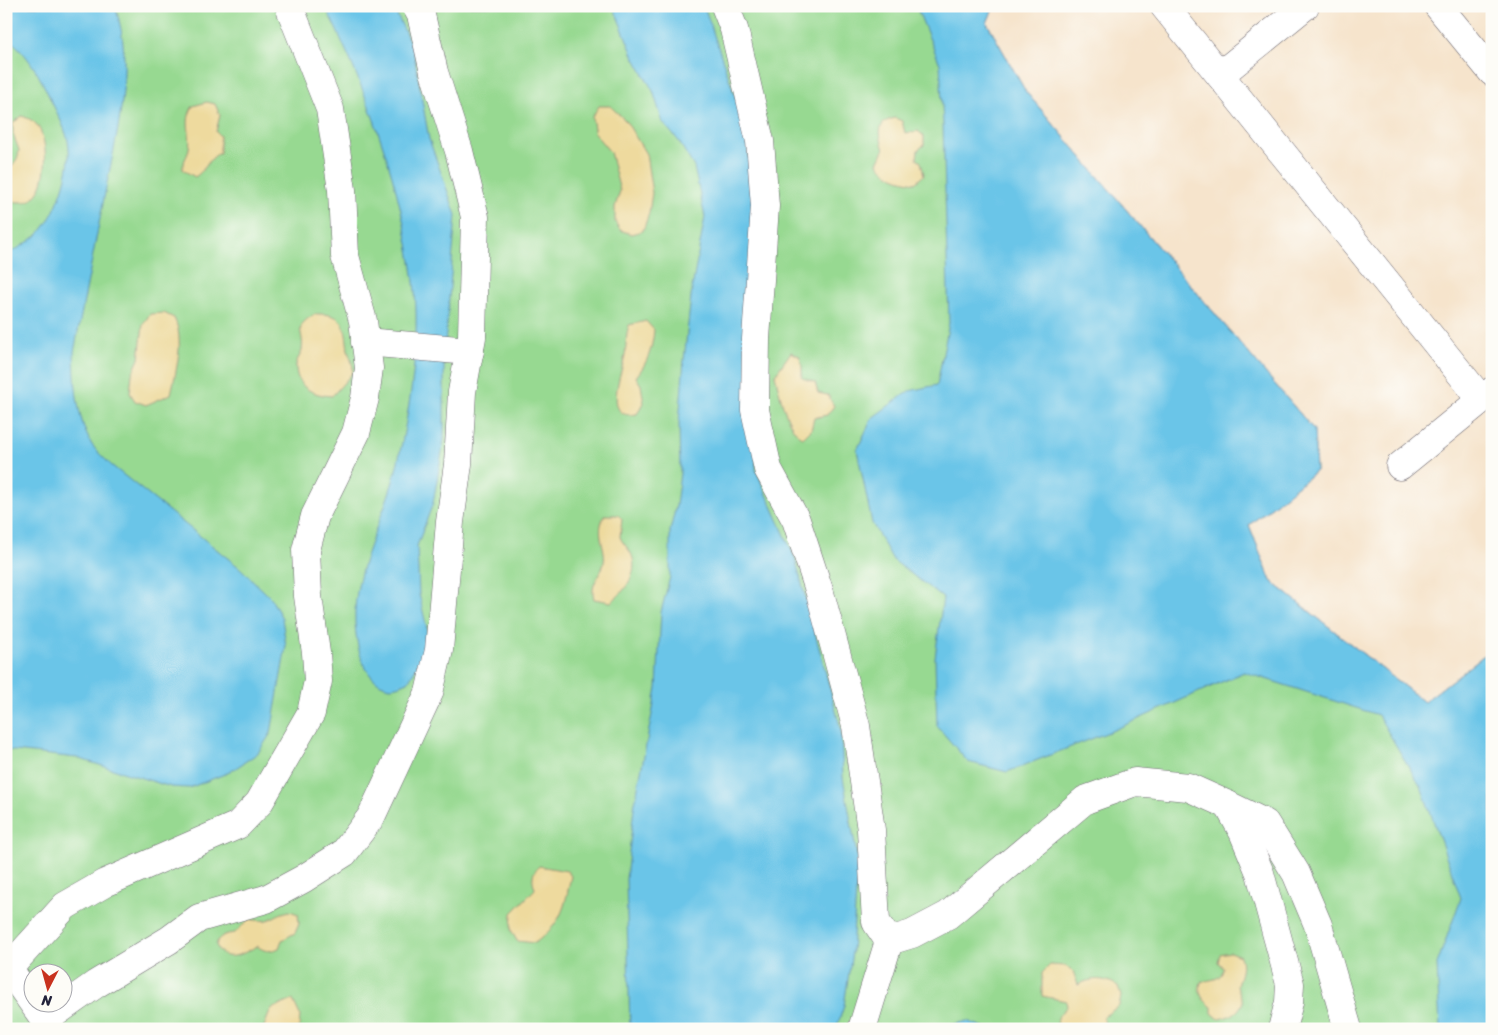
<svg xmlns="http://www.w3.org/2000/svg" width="1498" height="1035" viewBox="0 0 1498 1035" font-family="Sriracha,sans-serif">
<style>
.green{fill:#97d991;stroke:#5c7e66;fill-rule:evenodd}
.sand{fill:#eeda9e;stroke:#887e6c}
.water{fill:#6ac5e8;stroke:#467492}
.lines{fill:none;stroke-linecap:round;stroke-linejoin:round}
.minor-casing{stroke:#6c666e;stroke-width:29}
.minor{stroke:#fff;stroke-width:28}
</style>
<rect width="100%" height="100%" fill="#fdfcf7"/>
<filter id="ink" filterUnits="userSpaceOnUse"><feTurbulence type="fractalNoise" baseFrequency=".02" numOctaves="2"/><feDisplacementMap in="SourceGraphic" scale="10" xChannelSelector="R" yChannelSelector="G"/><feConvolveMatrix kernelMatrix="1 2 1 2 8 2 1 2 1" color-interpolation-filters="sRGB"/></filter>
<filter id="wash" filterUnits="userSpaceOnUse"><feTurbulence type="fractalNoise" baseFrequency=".0096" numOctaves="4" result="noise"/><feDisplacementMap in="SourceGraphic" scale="20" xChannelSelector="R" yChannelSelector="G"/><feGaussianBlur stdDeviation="1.12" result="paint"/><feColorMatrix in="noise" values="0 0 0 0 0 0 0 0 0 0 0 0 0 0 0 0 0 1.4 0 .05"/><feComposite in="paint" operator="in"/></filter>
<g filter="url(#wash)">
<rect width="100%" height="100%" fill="#f6e4cc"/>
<!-- green -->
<path class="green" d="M6,6h988l-7,17 39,69 288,338 2,41 -67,54 22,56 153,121 68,-53v380h-1486zM32,972h30v30h-30z"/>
<!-- sand -->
<g class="sand">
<path d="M207,102l8,2 5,11 -4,17 4,4v17c-12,5 -14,17 -25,24l-12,-7c-1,-9 5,-13 6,-22 3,-16 -6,-25 4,-42z"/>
<polygon points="599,106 610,106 626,121 646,154 652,193 649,213 643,231 631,234 620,230 615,222 615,207 620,191 610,152 595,134 592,117"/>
<path d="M22,116c5,2 11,4 14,8 15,15 14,81 -16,78 -5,0 -10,-1 -14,-4v-22l12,-19 1,-7 -6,-16v-11z"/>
<path d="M895,118l7,3 3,12 13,-2 6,5v9l-6,5 -1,9 4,3 3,13 -9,8c-16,-3 -28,-6 -37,-20l6,-13c-5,-16 -8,-28 11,-32z"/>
<path d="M164,313l10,5c11,21 2,53 -3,76l-25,11 -11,-4 -5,-8 2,-19 7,-15 4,-35 7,-10z"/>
<path d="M315,314c30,-1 30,11 33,36 1,7 7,15 4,23 -1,2 -18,21 -20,23 -20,-1 -37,-9 -36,-32 1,-5 5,-9 6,-14 3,-19 -11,-22 13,-36z"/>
<path d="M646,321l8,9c-2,20 -6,32 -18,47l5,8 3,18 -7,11c-34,8 -17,-38 -13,-54 3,-12 1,-23 5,-35z"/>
<path d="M791,352l8,4 3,8v14l13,4 3,11 10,2 6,11 -7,9 -13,3 -3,12 -8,8c-17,-9 -23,-45 -28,-63z"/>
<path d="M605,515h13l4,4 -2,18c2,5 6,9 9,13 13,19 -3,41 -18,52l-17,-3c-4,-15 4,-19 9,-33 6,-17 -10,-32 2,-51z"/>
<path d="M539,866l28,5 4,5c-7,33 -8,46 -36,67l-18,-2 -6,-11 1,-17 23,-24c-3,-10 -4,-15 4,-23z"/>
<path d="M290,911l8,3 1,10 -4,9 -13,7 -3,8c-9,4 -14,4 -22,-2 -14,8 -33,19 -41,-1 3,-10 10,-11 19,-12l14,-14c26,5 20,-4 41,-8z"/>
<path d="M1230,952l10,4c4,12 0,18 -3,30l6,16c-5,12 -12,14 -24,17l-7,-6v-6c-9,-7 -15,-13 -11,-25 10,-3 21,-1 22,-14l-5,-6 2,-8z"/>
<path d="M1050,965l15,1 8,5 5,14c14,-8 27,-7 40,1l3,10 -2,10 -16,11 2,7 17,5h-39l-1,-4h-5l-6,4h-12c-4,-10 0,-16 8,-22l-1,-6 -24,-5v-23z"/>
<polygon points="293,1000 300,1015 299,1029 263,1029 271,1009"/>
</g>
<!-- water -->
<g class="water">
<path d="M6,6h109c21,62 1,130 -11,192 -10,51 -20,103 -30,154 1,31 2,65 18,93 5,7 13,14 19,20l129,103 30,29 12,21 4,28 -15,87 -13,20 -28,19 -41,16 -18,-1 -94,-29 -71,-8v-496c10,-4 21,-11 30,-18 20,-17 38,-69 32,-95 -4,-17 -14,-33 -21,-49 -9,-19 -23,-44 -41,-54z"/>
<path d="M325,6h68l20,43 16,90 27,76 -12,143v82l-11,63 -16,43 2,48 8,35 -4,27 -15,26c-5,2 -13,5 -18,5 -27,-4 -34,-42 -35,-65 -2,-56 30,-103 42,-156 13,-58 24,-124 17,-184 -12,-95 -46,-190 -89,-276z"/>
<polygon points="613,6 704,6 743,119 754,188 756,470 795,558 841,730 843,778 858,861 852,952 844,1006 836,1029 630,1029 626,879 634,808 657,688 661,612 670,577 670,531 676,506 680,473 679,423 684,360 692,288 705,217 694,167 678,140 663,123 653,91 633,55"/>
<polygon points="916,6 994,6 987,23 1026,92 1314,430 1316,471 1249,525 1271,581 1424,702 1492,649 1492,1029 1440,1029 1437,964 1461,898 1422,789 1378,715 1244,672 1114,730 1007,772 968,762 937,726 935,658 943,598 893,560 872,523 857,450 872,418 909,391 937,385 949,323 943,124 940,64"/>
<polygon points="967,1021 988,1029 943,1029 945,1027"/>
</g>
</g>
<g filter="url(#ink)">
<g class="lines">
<defs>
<g id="minor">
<polyline points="725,6 734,29 760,141 765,206 756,339 755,410 768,469 796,520 820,593 856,726 871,830 876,922 889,941"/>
<polyline points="1164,6 1481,399"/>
<polyline points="1438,6 1492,72"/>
<polyline points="1220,75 1305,6"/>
<polyline points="365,342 470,351"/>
<polyline points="1400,466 1492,391"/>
<polyline points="1228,805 1265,823 1296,873 1318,925 1348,1029"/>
<polyline points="8,968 45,1020 96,984 169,940 199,918 266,899 303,879 344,853 371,817 429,693 439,650 450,522 458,464 462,392 472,337 475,217 459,151 434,72 421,15 416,6"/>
<polyline points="6,971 65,906 105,883 238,825 259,803 311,713 318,681 316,653 308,596 306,550 315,516 356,433 365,398 369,368 363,321 345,256 342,190 330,109 289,6"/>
<polyline points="862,1029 889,941 912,934 948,915 1085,800 1135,782 1188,787 1228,805 1243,832 1260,873 1290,984 1289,1002 1282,1029"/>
</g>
</defs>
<!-- minor casing -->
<use href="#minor" class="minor-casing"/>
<!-- minor -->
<use href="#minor" class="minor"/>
</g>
</g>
<!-- margin -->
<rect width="1498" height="1035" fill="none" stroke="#fdfcf7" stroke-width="25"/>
<!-- north arrow -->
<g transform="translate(48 988) rotate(186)"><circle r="24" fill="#fdfcf7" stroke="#a5a5ac"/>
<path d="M0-4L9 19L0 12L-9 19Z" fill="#c8321e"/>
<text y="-8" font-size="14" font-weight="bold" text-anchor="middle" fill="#22223b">N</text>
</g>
</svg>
